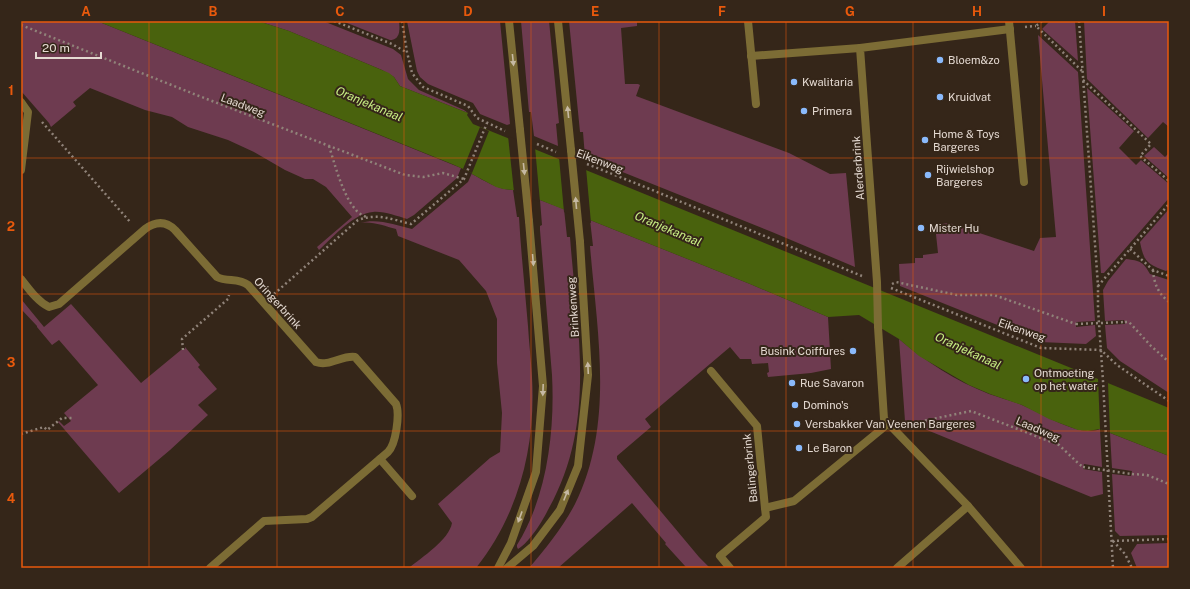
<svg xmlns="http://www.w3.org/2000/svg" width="1190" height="589" viewBox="0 0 1190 589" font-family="'Public Sans',sans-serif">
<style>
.green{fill:#6e3b50}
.water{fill:#49620d}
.pier{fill:#352619}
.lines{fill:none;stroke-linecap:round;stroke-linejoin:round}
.path{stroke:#908379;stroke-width:2.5;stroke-dasharray:2 3;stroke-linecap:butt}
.service{stroke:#7c6c35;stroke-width:8}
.pedestrian{stroke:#7c6c35;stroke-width:8}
.minor{stroke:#7c6c35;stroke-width:8}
.tertiary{stroke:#7c6c35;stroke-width:8}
.path-bridge{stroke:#908379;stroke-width:2.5;stroke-dasharray:2 3;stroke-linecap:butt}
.tertiary-bridge{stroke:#7c6c35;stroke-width:8}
.oneway{fill:#c6b9a3}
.grid{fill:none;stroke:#e8590c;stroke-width:1;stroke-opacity:0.55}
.poi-dot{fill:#8abafc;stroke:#352619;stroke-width:1.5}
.labels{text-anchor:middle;stroke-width:4;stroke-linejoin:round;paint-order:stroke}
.poi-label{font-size:11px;fill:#e5dad2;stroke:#352619;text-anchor:start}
.street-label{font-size:11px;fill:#e5dad2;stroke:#352619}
.water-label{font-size:12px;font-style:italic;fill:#c8ef84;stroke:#352619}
.neatline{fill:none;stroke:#e8590c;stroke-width:1.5}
.grid-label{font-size:13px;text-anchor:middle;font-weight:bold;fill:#e8590c}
</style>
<rect width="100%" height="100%" fill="#352619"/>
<!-- green -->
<g class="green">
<path d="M21,21h76l364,147 -4,10 -43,37 -7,4c-11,-3 -23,-8 -34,-7 -19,1 -40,25 -54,38l-2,-3 35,-30 -26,-30 -13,-8h-8l-20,-9 -31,-18 -26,-12 -40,-13 -16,-10 -27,-7 -55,-22 -17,14 3,4 -25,21 -2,-4 -28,-32z"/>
<polygon points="258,21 323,21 393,49 401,55 408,79 419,90 464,110 468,113 400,86 394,77 382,70 289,31"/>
<path d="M342,21h57c1,9 1,19 -9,19z"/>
<polygon points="407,21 500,21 510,124 507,125 480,114 473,103 428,84 420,77 417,71"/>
<polygon points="521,21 549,21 559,123 556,124 558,146 534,136 531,112 529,112"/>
<polygon points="569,21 637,21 637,26 621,28 625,84 638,84 640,85 636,96 789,153 830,174 846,173 855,267 772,232 585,157 583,132 580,132"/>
<polygon points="1050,21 1075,21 1078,61 1042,29"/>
<polygon points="1084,21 1169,21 1169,127 1163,122 1148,138 1087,79"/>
<polygon points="1038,35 1078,72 1095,321 1076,322 1076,327 1095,325 1096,336 1086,344 1040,342 900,286 899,264 915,263 915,258 923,258 923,255 938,253 935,225 949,223 1034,251 1040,238 1056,237"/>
<polygon points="1087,88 1134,131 1119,148 1136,165 1141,160 1169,184 1169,198 1104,273 1101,273"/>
<polygon points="1154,147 1165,157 1169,153 1169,178 1144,156"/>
<path d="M472,173v1c15,8 24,15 41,16l4,27h2c2,36 6,73 9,109 1,17 3,34 4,51 4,69 -13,137 -56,191h-67c13,-11 40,-28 43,-45l-14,-19 52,-46 10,-6 2,-39 -5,-50v-44l-11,-28 -27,-31 -61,-24 -2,-7c-12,-3 -23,-8 -36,-6 18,-5 35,2 52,6l56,-47z"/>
<path d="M540,200l24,9 3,28h3c7,94 27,184 -21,271 -6,12 -19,34 -31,41l-1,-2v-2c30,-48 38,-114 35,-170l-12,-145v-4l2,-1z"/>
<path d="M1169,209v60l-3,2c-19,-7 -22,-9 -26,-29z"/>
<path d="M590,220l160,64 78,33 3,52 -20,4 -43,4 -1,-4 2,-1 -1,-9 -16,1 -1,-5h-11l-10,-12 -85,72 6,8 -34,29v3l82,98 11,11h-23l-2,-2 -20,-22 1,-1 -34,-40 -74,65h-29c17,-20 34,-41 46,-64 40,-81 22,-172 15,-258h3z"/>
<path d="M1126,259c14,2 17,2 24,15l19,6v113l-49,-32 -13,-13 -2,-23 20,-1 -1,-4 -19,1 -2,-31 5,-9z"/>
<polygon points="21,299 44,327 71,304 141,383 181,350 185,349 185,347 200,365 198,367 217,389 198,405 208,415 170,450 119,493 58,422 59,421 64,426 71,421 64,413 98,385 59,340 52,345 37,327 37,326 21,309"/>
<path d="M899,339c27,23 57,42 90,55 11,4 24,7 35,12 19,8 56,32 76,23l2,38 -18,-3 -1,5 19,3 1,22 -12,3 -186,-76z"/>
<polygon points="1110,433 1169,456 1169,535 1120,536 1115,531 1112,474 1131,476 1132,471 1112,468"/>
<polygon points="1169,543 1169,568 1137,568 1131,553 1137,544"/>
</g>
<!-- water -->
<polygon class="water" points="97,21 258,21 289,31 389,73 394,77 400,86 468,113 467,115 473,124 1169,408 1169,456 1100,429 1088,431 1078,430 1049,419 1022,405 990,394 969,385 919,356 899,339 859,315 828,317 750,284 540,200 513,190 503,189 496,187 472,174 472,173 452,164"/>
<!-- pier -->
<g class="pier">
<polygon points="480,127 489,131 472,173 463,169"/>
<polygon points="508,136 535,147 540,202 514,192"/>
<polygon points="559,157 586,168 591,223 564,212"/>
<polygon points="1098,378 1108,383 1110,433 1100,429"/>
</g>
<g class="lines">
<!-- path -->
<g class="path">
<polyline points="334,21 392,44 406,52"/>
<polyline points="402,21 407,52 412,73 423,87 468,106 477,118 505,131"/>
<polyline points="1042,21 1036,26 1082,71"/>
<polyline points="1079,21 1098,286 1098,309 1103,381 1113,568"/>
<polyline points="21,25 199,96 405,175 423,177 443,173 464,179"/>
<polyline points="1025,27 1036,26"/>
<polyline points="1083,80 1151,144 1140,156 1169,181"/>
<polyline points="42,122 131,223"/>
<polyline points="537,144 556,152"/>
<path d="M329,146c6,19 14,50 27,64 2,3 6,5 10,7"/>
<polyline points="587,164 640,185 862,276"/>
<polyline points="1130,249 1153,270 1169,276"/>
<path d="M1153,270c1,14 5,23 16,32"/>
<polyline points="892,284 896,282 957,295 994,295 1076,324"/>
<polyline points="1098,286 1169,204"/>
<polyline points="891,288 1041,348 1101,350 1117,365 1169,401"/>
<path d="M274,294l84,-74c19,-7 33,-1 53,4l53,-45 23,-56"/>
<polyline points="1125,322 1129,322 1151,346 1169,362"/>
<polyline points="183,350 182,339 228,299 229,295"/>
<polyline points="911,426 923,421 971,411 1059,445 1079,464 1083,467"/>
<polyline points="21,434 44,427 47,430 62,418 72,418"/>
<polyline points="1132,474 1147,475 1169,484"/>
<polyline points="1112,541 1169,539"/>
<polyline points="1113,541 1125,554 1132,568"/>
</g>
<!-- service -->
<polyline class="service" points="748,21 756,104"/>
<!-- pedestrian -->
<g class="pedestrian">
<polyline points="751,56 860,48"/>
<polyline points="968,506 884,419 878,327 877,282 860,48 1010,29"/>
<polyline points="765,508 794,501 889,423"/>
</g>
<!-- minor -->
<g class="minor">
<polyline points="1009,21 1024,182"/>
<polyline points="21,102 28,112 21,170"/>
<path d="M21,279c8,10 16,22 28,28l10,-3 86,-75c11,-8 21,-8 30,1l42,47c10,5 22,1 31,8l68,77c13,5 26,-7 39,-5l41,47c4,10 0,40 -8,48l-76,65 -5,2 -43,2 -54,47"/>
<polyline points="711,371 757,426 765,508 766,517 720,556 730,568"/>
<polyline points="380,459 412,496"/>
<polyline points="897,568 968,506 1021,568"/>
</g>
<!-- tertiary -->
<g class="tertiary">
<polyline points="509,21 520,130"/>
<polyline points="558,21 571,150"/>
<polyline points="498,568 511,543 536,472 543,386 529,221"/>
<polyline points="507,568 533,546 560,510 578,466 588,375 580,242"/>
</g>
<!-- path-bridge -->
<g class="path-bridge">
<polyline points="1076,324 1125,322"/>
<polyline points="1083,467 1132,474"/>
</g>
<!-- tertiary-bridge -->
<g class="tertiary-bridge">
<polyline points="520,130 529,221"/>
<polyline points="571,150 580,242"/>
</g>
</g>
<!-- one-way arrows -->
<defs><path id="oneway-solid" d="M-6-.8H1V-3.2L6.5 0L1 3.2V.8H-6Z"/></defs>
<g class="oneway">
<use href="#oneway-solid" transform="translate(513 60) rotate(84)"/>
<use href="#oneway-solid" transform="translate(568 112) rotate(-96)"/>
<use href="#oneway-solid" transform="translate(524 169) rotate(84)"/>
<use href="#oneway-solid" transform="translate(576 203) rotate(-95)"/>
<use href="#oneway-solid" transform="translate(533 260) rotate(85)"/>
<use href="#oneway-solid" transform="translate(588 368) rotate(-93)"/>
<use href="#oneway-solid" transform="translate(543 390) rotate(92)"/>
<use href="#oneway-solid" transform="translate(566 495) rotate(-68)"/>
<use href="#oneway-solid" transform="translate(520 517) rotate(110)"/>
</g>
<!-- grid -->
<path class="grid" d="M149,21v547M277,21v547M404,21v547M531,21v547M659,21v547M786,21v547M913,21v547M1041,21v547M21,158h1148M21,294h1148M21,431h1148"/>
<!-- markers -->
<g class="poi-dot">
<circle cx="940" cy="60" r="4"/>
<circle cx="794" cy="82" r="4"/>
<circle cx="940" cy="97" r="4"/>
<circle cx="804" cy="111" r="4"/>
<circle cx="925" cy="140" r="4"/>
<circle cx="928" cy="175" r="4"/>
<circle cx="921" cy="228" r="4"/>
<circle cx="853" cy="351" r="4"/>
<circle cx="1026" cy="379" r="4"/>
<circle cx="792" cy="383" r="4"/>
<circle cx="795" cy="405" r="4"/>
<circle cx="797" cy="424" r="4"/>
<circle cx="799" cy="448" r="4"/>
</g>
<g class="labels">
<!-- poi labels -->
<g class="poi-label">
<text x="948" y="64">Bloem&amp;zo</text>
<text x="802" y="86">Kwalitaria</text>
<text x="948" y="101">Kruidvat</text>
<text x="812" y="115">Primera</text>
<text x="933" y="138">Home &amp; Toys<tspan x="933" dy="13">Bargeres</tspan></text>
<text x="936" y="173">Rijwielshop<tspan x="936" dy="13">Bargeres</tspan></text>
<text x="929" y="232">Mister Hu</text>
<text x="845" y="355" text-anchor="end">Busink Coiffures</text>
<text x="1034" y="377">Ontmoeting<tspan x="1034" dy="13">op het water</tspan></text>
<text x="800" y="387">Rue Savaron</text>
<text x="803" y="409">Domino's</text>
<text x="805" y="428">Versbakker Van Veenen Bargeres</text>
<text x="807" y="452">Le Baron</text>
</g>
<!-- street labels -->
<g class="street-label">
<text transform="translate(243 105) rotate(21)" y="4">Laadweg</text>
<text transform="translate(600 161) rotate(21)" y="4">Eikenweg</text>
<text transform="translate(858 168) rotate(-94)" y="4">Alerderbrink</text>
<text transform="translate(278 303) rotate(48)" y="4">Oringerbrink</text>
<text transform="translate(573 307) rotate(-94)" y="4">Brinkenweg</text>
<text transform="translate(1022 330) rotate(19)" y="4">Eikenweg</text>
<text transform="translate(1038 429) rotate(23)" y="4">Laadweg</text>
<text transform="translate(750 468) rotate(-96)" y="4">Balingerbrink</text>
</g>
<!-- water labels -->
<g class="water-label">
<text transform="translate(369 104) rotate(23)" y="4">Oranjekanaal</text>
<text transform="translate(668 229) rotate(23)" y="4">Oranjekanaal</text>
<text transform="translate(968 351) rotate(25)" y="4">Oranjekanaal</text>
</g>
</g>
<!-- border -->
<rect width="1190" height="589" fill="none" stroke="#352619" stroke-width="44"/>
<!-- scale -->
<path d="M36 52v6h65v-6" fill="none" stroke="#e5dad2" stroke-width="2"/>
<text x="42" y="52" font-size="12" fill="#e5dad2" stroke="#352619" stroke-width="3" paint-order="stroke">20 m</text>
<rect x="22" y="22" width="1146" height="545" class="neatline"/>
<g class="grid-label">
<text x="86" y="16">A</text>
<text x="213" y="16">B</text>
<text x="340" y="16">C</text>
<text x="468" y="16">D</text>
<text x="595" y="16">E</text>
<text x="722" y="16">F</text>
<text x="850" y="16">G</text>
<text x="977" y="16">H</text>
<text x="1104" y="16">I</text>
<text x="11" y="95">1</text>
<text x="11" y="231">2</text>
<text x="11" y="367">3</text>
<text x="11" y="503">4</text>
</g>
</svg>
